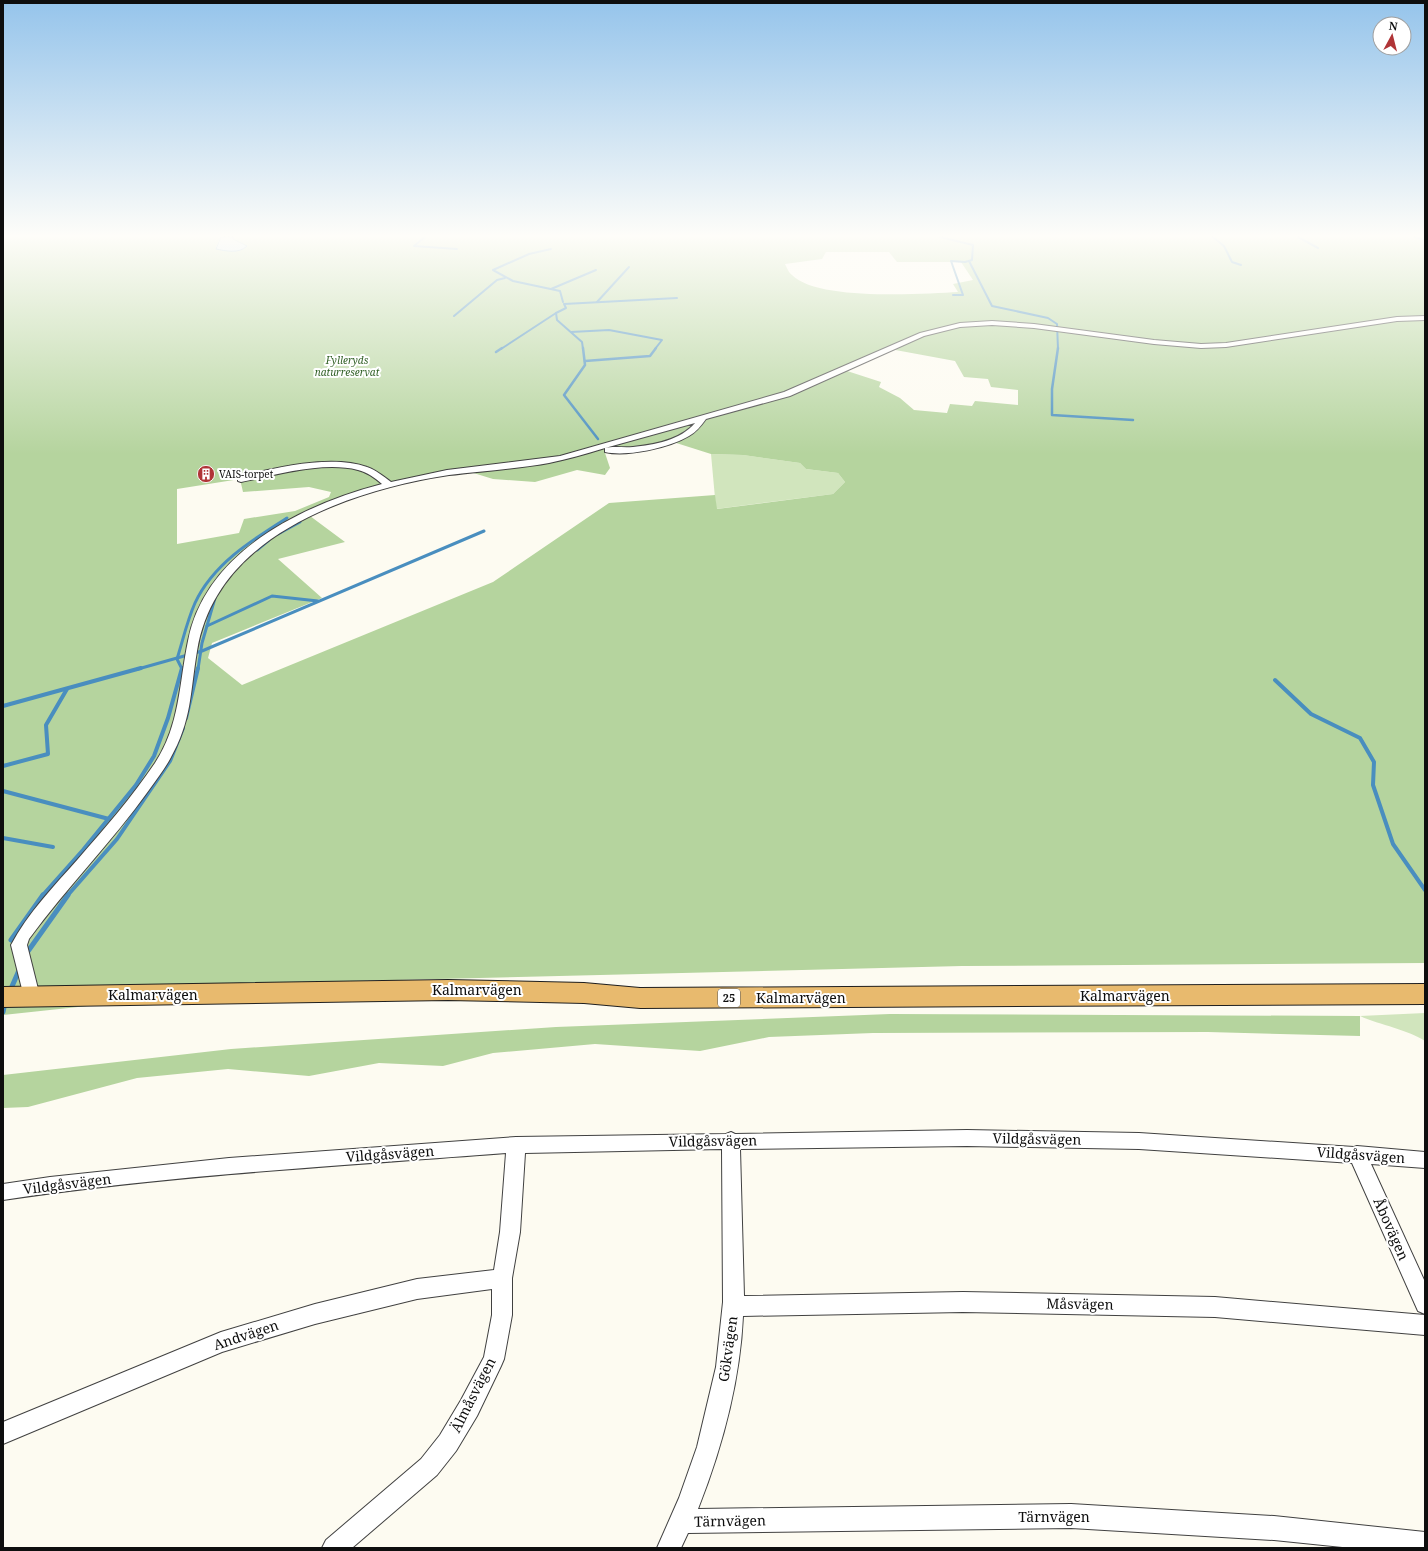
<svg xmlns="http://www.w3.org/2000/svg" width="1428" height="1551" viewBox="0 0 1428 1551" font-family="'Noto Serif',serif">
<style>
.green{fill:#d1e5bd}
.forest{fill:#b5d49e;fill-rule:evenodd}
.water{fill:#badbf0;stroke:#498ebf}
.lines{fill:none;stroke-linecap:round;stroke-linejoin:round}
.stream-far4{stroke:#498ebf;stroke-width:2}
.stream-far3{stroke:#498ebf;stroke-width:2.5}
.stream-far2{stroke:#498ebf;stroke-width:3}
.stream-far1{stroke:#498ebf;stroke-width:4}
.stream{stroke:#498ebf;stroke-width:5}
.minor-casing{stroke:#414141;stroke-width:2}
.trunk-casing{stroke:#1f1f1f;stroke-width:2}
.minor{fill:#fff;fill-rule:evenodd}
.trunk{fill:#e8ba6e;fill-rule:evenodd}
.labels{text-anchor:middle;stroke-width:4;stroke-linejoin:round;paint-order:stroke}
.far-park-label{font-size:10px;font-style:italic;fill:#305f25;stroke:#fff}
.far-poi-label{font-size:10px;fill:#0e0e0e;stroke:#fff;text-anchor:start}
.shield{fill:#fff;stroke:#565656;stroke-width:1}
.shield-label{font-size:11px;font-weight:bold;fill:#0e0e0e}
.near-street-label{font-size:14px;fill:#0e0e0e;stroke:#fff}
</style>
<rect width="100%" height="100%" fill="#fdfbf1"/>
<!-- green -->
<g class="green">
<polygon points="711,454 743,455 800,463 806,469 838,473 845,482 833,494 716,509"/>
<path d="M1425,1013v28c-16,-11 -45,-16 -65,-25z"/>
</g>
<!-- forest -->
<g class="forest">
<path d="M3,237h218l-5,10 14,4 15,-3 1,-3 -6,-1 -7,-5v-2h1192v726l-463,3 -649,16 -310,33zM826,252h63l8,10h64l12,18 -20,4 5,8c-35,2 -141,9 -166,-17 -3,-2 -5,-7 -7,-11l37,-5zM890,349l65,12 9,16 24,2 3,8 27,3v15l-43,-4 -3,5 -22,-2 -3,9 -33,-3 -14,-12 -21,-11 2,-5 -37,-12zM670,441l41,13 32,1 57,8 6,6 32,4 7,9 -12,12 -116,15 -2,-14 -106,8 -116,79 -251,103 -34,-27 4,-15 110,-45 -44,-39 67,-17 -35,-26 78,-32 79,-13 26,8 42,3 42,-12 28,5 5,-7 -6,-18 49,-4zM240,479l3,13 66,-5 22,5 -2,5 -34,14 -51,8 -5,14 -62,11v-55z"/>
<polygon points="890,1014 1360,1016 1360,1036 1208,1032 873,1033 769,1037 700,1051 595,1044 493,1053 443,1066 379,1063 309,1076 228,1069 137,1078 28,1107 3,1108 3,1075 231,1049 556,1027"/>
</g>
<!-- water -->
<path class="water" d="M221,237h12v2l14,7c-8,8 -21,5 -31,3z"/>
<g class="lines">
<!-- stream-far4 -->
<g class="stream-far4">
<polyline points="425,237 414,246 457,249"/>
<polyline points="940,237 973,245 972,260 965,262 951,261 963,295 953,295"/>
<polyline points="1213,237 1224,246 1232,262 1241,265"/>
<polyline points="1298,237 1318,248"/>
<polyline points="1415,237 1425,240"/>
<polyline points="551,249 529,254 493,270 513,281 560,291 563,302"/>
<polyline points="969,261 992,306 1048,318 1057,324 1058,349"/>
<polyline points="551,289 596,270"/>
<polyline points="597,302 629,267"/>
<polyline points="454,316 497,280 505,278"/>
<polyline points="571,332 609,330 662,340 655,349"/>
<polyline points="501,349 556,313"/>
<polyline points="583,349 582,342 557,320 556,313 566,308 564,304 677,298"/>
</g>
<!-- stream-far3 -->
<g class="stream-far3">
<polyline points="583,348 585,365 564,395 598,439"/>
<polyline points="1058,348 1052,389 1052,415 1133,420"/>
<polyline points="496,352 502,348"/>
<polyline points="585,361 650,356 656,348"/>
</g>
<!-- stream-far2 -->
<g class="stream-far2">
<polyline points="278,534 300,522"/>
<polyline points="257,550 269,540"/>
<polyline points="207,626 272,596 318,601"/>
<polyline points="138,669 202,651 484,531"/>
<path d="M182,669l-5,-10c6,-19 10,-38 18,-56 18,-39 57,-63 92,-85"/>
<polyline points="198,669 202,643 215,598"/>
</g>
<!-- stream-far1 -->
<g class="stream-far1">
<polyline points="1275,680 1311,714 1360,738 1374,762 1373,785 1393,844 1425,890"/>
<polyline points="3,706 141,668"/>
<polyline points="186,718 198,668"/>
<polyline points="3,766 48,754 46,725 67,689"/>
<polyline points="3,791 109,819"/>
<polyline points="3,838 53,847"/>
<polyline points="42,896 83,850 136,785 154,756 168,718 182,668"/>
<polyline points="67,896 117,839 170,761 183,728"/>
</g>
<!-- stream -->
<g class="stream">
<polyline points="11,940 43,895"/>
<polyline points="26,954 68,895"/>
<polyline points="10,991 20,968"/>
<polyline points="3,1012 5,1003"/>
</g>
<defs>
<g id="minor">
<path d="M1425,316v4l-28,1 -171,26 -25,1 -47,-4 -120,-16 -42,-3 -32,2 -36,9 -134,60 -84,23c-5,7 -10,13 -17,17 -20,12 -62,21 -84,16v-4c-19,6 -37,11 -56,15 -33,6 -67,8 -100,12 -40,6 -79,16 -116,31 -66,27 -124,71 -136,145 -7,42 -5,69 -27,108 -6,11 -14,21 -21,31 -37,52 -82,97 -120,149l-2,6 13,52 -2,4 -6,2 -6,-2 -2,-4 -13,-52c17,-32 43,-59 67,-86 27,-31 54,-62 77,-96 25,-38 24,-79 33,-122 17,-89 114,-136 194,-157 -7,-6 -15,-12 -24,-14 -35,-9 -82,5 -117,12l-3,-1v-4c36,-9 93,-23 129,-10 9,3 16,9 24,15l56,-12 113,-14 224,-64 136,-59 40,-10 32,-2 42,3 120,16 47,4 25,-1 171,-26zM695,423c-14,17 -41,22 -62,24 -9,1 -19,-1 -28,1z"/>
<path d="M967,1130l172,3 215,14 3,-1 68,6v16l-54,-4 54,118v32l-7,-3 -66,-148 -213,-14 -172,-3 -227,3 4,147 219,-4 252,5 210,18v20l-210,-18 -252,-5 -220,4c-3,66 -21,132 -45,193l373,-5 203,12 151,16v16h-73l-78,-8 -203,-12 -383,5 -7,15h-24l22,-50 18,-51 19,-80 7,-65 -1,-153 -197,4 -5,79 -8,46v37l-8,44 -3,7 -24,50 -21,35 -19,24 -85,73h-30l4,-8 95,-81 19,-24 21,-35 23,-43 8,-42v-26l-75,10 -102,25 -93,28 -219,92v-22l218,-90 94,-28 102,-25 77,-9 6,-38 6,-79c-168,13 -336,22 -503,47v-16l47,-7 179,-19 287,-21 210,-3 5,-2 4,2z"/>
</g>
<polygon id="trunk" points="448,980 584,983 640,988 1425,984 1425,1004 640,1008 584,1003 448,1000 3,1007 3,987"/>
</defs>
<!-- minor casing -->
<use href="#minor" class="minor-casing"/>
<!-- trunk casing -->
<use href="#trunk" class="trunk-casing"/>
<!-- minor -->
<use href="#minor" class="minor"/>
<!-- trunk -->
<use href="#trunk" class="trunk"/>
</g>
<!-- sky -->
<linearGradient id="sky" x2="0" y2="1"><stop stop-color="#95c4eb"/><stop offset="0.52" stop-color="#fefdf9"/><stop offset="1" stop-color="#fefdf9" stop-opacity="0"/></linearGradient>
<rect width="1428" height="454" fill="url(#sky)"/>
<!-- icons -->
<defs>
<symbol id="building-disc" viewBox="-11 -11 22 22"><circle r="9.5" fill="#b03437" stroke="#fff"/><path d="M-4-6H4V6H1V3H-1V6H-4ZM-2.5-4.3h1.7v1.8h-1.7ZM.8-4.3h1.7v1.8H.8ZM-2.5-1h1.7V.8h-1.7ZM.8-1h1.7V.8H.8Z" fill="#fff"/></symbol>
</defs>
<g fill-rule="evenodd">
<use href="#building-disc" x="196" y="464" width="20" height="20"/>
</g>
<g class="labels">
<!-- far-park labels -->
<g class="far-park-label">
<text x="347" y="364">Fylleryds<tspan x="347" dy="12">naturreservat</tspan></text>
</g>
<!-- far-poi labels -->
<g class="far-poi-label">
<text x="219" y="478">VAIS-torpet</text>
</g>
<!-- shield labels -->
<rect class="shield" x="718" y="989" width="22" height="18" rx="3"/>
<g class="shield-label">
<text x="729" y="1002">25</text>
</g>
<!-- near-street labels -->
<g class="near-street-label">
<text x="477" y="995">Kalmarvägen</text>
<text x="153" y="1000">Kalmarvägen</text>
<text x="1125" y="1001">Kalmarvägen</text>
<text x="801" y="1003">Kalmarvägen</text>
<text transform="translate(1037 1139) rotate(1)" y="5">Vildgåsvägen</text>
<text transform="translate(713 1141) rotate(-1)" y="5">Vildgåsvägen</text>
<text transform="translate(390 1154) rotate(-4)" y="5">Vildgåsvägen</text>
<text transform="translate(1361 1155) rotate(4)" y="5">Vildgåsvägen</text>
<text transform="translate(67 1184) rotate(-7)" y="5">Vildgåsvägen</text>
<text transform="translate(1391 1229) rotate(66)" y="5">Åbovägen</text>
<text transform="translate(1080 1304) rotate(1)" y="5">Måsvägen</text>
<text transform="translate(246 1335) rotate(-18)" y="5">Andvägen</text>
<text transform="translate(728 1349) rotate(-82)" y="5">Gökvägen</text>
<text transform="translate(473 1395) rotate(-63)" y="5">Älmåsvägen</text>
<text x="1054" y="1522">Tärnvägen</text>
<text transform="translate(730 1521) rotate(-1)" y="5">Tärnvägen</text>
</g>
</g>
<!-- border -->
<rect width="1428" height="1551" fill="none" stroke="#0e0e0e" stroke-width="8"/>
<!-- north arrow -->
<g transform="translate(1392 36) rotate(7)"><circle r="19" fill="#ffffff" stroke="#9f9f9f"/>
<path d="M0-3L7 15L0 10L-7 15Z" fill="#b03437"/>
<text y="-6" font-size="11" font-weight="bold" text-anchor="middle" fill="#0e0e0e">N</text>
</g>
</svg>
